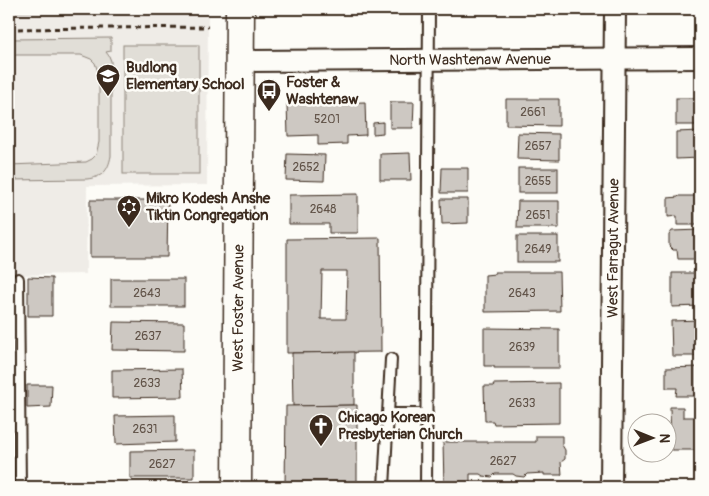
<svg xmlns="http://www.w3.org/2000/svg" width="709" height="496" viewBox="0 0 709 496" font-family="Pangolin,sans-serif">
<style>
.built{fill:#efece7}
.green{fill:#e1ded7;stroke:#8e847a}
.building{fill:#cdc8c2;stroke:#3b2a1e;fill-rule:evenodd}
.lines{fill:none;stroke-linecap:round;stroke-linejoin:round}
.lane-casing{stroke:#3b2a1e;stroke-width:14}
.street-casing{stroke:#3b2a1e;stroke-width:24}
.secondary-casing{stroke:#3b2a1e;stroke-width:31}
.path{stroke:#3b2a1e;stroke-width:3;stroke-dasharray:5 4;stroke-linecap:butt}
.lane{stroke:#fdfcf7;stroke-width:10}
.street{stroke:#fdfcf7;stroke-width:20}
.secondary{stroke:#fdfcf7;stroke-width:28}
.labels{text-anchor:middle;stroke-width:5;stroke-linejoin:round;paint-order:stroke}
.number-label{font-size:12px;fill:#605247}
.street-label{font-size:15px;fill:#3b2a1e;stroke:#fdfcf7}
.poi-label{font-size:15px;font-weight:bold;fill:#3b2a1e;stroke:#fdfcf7;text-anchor:start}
</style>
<rect width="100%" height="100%" fill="#fdfcf7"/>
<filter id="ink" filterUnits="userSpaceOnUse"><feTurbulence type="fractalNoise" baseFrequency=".02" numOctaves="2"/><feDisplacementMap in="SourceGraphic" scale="10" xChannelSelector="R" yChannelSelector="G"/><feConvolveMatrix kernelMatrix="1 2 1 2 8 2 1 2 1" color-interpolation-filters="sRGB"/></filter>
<g filter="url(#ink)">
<!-- built -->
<polygon class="built" points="9,9 208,9 207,185 87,186 86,274 9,275"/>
<!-- green -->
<g class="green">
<path d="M111,38v13l-5,1 3,4 2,5v95c-3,15 -8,21 -24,23l-78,1v-15l77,-3 6,-3 4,-4 3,-13v-67l-4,-12 -4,-4 -10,-4h-72v-16z"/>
<rect x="123" y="45" width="76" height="129"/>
</g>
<!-- building -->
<g class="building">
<polygon points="9,9 148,9 148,10 9,11"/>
<rect x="667" y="9" width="33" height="5"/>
<polygon points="319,98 332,98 332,103 365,102 366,135 347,136 347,144 318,145 318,135 288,136 287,104 319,103"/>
<rect x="676" y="98" width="24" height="27"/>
<polygon points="506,99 559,99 559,126 506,125"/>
<polygon points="390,102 414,102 413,128 390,128"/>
<polygon points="383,122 383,133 373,134 373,123"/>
<polygon points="700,131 700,158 676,159 676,132"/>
<polygon points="518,133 559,134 559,160 517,159"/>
<polygon points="410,153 411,180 380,180 380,154"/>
<polygon points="287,154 325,155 324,181 286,180"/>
<polygon points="442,168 468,168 468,193 441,193"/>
<rect x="518" y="168" width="40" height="25"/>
<polygon points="358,194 358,233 329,233 329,224 289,224 289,195"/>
<polygon points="679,196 700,196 700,225 677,225 677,216 668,217 668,198 678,197"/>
<polygon points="441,199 468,199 468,223 442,224"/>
<polygon points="90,200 168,200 167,257 90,257"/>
<polygon points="518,201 559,201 559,228 517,228"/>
<polygon points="700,230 700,259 678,259 677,250 673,250 669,246 669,235 672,231"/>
<rect x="517" y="236" width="41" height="26"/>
<path d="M380,238l1,114 -94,1v-114zM322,271h25l-1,48h-25z"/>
<polygon points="495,272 559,272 560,311 485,312 485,275 495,274"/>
<polygon points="672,273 700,273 700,306 672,307"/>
<polygon points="28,277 52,278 52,316 28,316"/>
<rect x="111" y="279" width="73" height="27"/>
<polygon points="700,320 700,356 672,356 671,321"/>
<polygon points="113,322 184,323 184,351 112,350"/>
<polygon points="484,328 559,329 559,368 494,368 494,366 484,366"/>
<polygon points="354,352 354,405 293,406 292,353"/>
<polygon points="700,367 700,396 676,396 677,388 666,388 666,368"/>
<polygon points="182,369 183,397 112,398 112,370"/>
<polygon points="559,383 559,423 494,424 493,421 485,421 484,386 494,386 493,384"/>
<polygon points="27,385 52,385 51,407 27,408"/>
<polygon points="357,405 357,487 285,487 286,406"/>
<polygon points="670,407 683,407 683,417 697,417 698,409 700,409 700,450 671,450"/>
<polygon points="175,415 175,442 116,444 115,416"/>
<polygon points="536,436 562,436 562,445 565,450 565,459 561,462 562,475 544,475 544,473 527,474 524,477 516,476 513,474 495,474 492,477 483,476 480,474 470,474 470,487 444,487 443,442 536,442"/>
<polygon points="194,450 194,478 130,478 130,451"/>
<polygon points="119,484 184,485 184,487 119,487"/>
<rect x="29" y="486" width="28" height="1"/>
<rect x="669" y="486" width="31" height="1"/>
</g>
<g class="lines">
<defs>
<g id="lane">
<polyline points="18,279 20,487"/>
<polyline points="388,414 427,414"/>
<polyline points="384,487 391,359"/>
<polyline points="426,487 429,9"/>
</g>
<g id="street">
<path id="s1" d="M239,61l461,-3"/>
<path id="s2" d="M611,487l4,-478"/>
</g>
<g id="secondary">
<path id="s3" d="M237,487l3,-478"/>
</g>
</defs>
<!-- lane casing -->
<use href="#lane" class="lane-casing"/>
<!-- street casing -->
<use href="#street" class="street-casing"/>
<!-- secondary casing -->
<use href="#secondary" class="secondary-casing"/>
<!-- path -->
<polyline class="path" points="9,29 208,27"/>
<!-- lane -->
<use href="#lane" class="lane"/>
<!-- street -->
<use href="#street" class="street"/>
<!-- secondary -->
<use href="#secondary" class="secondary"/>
</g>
</g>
<!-- icons -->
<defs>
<symbol id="school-pin" viewBox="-11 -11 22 30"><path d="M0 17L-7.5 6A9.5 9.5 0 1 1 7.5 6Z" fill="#3b2a1e" stroke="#fdfcf7"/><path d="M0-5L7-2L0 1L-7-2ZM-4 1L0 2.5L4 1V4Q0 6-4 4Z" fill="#fff"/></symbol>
<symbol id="bus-pin" viewBox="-11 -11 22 30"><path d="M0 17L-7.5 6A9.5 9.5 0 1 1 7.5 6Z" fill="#3b2a1e" stroke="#fdfcf7"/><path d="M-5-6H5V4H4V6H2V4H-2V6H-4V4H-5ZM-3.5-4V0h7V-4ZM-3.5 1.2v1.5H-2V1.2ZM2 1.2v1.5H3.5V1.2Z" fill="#fff"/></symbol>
<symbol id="synagogue-pin" viewBox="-11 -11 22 30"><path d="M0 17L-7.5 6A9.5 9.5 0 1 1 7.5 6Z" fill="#3b2a1e" stroke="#fdfcf7"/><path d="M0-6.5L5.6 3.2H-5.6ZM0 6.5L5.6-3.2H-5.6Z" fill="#fff"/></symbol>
<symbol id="church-pin" viewBox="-11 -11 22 30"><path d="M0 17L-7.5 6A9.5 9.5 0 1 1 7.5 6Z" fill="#3b2a1e" stroke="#fdfcf7"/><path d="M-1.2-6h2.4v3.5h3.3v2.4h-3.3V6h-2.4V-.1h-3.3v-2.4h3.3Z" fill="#fff"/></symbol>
</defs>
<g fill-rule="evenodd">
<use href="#school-pin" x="94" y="62" width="28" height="38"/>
<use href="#bus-pin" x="255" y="77" width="28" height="38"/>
<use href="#synagogue-pin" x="115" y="193" width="28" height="38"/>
<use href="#church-pin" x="307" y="412" width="28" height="38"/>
</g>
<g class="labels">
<!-- number labels -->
<g class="number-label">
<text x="533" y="116">2661</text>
<text x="327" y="123">5201</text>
<text x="538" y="150">2657</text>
<text x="306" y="171">2652</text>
<text x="538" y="185">2655</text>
<text x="323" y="213">2648</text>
<text x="538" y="219">2651</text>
<text x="538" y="253">2649</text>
<text x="147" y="297">2643</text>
<text x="522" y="297">2643</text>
<text x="148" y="340">2637</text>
<text x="522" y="351">2639</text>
<text x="147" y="387">2633</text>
<text x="522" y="407">2633</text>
<text x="145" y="433">2631</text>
<text x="503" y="465">2627</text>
<text x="162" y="468">2627</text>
</g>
<!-- street labels -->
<g class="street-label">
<text dy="5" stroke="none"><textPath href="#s1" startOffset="231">North Washtenaw Avenue</textPath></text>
<text dy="5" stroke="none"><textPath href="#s2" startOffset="239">West Farragut Avenue</textPath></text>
<text dy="5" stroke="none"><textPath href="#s3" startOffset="179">West Foster Avenue</textPath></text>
</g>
<!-- poi labels -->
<g class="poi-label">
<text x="126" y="72">Budlong<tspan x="126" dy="17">Elementary School</tspan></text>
<text x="286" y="87">Foster &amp;<tspan x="286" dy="17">Washtenaw</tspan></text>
<text x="146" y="203">Mikro Kodesh Anshe<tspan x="146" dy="17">Tiktin Congregation</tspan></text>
<text x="338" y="422">Chicago Korean<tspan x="338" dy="17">Presbyterian Church</tspan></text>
</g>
</g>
<!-- margin -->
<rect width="709" height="496" fill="none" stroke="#fdfcf7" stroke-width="30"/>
<rect x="15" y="15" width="679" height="466" fill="none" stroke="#3b2a1e" stroke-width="2" filter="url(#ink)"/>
<!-- north arrow -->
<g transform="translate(652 438) rotate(91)"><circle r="24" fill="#fdfcf7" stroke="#afa8a0"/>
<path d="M0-4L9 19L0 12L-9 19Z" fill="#3b2a1e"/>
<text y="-8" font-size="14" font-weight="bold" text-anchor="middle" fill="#3b2a1e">N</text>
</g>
</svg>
